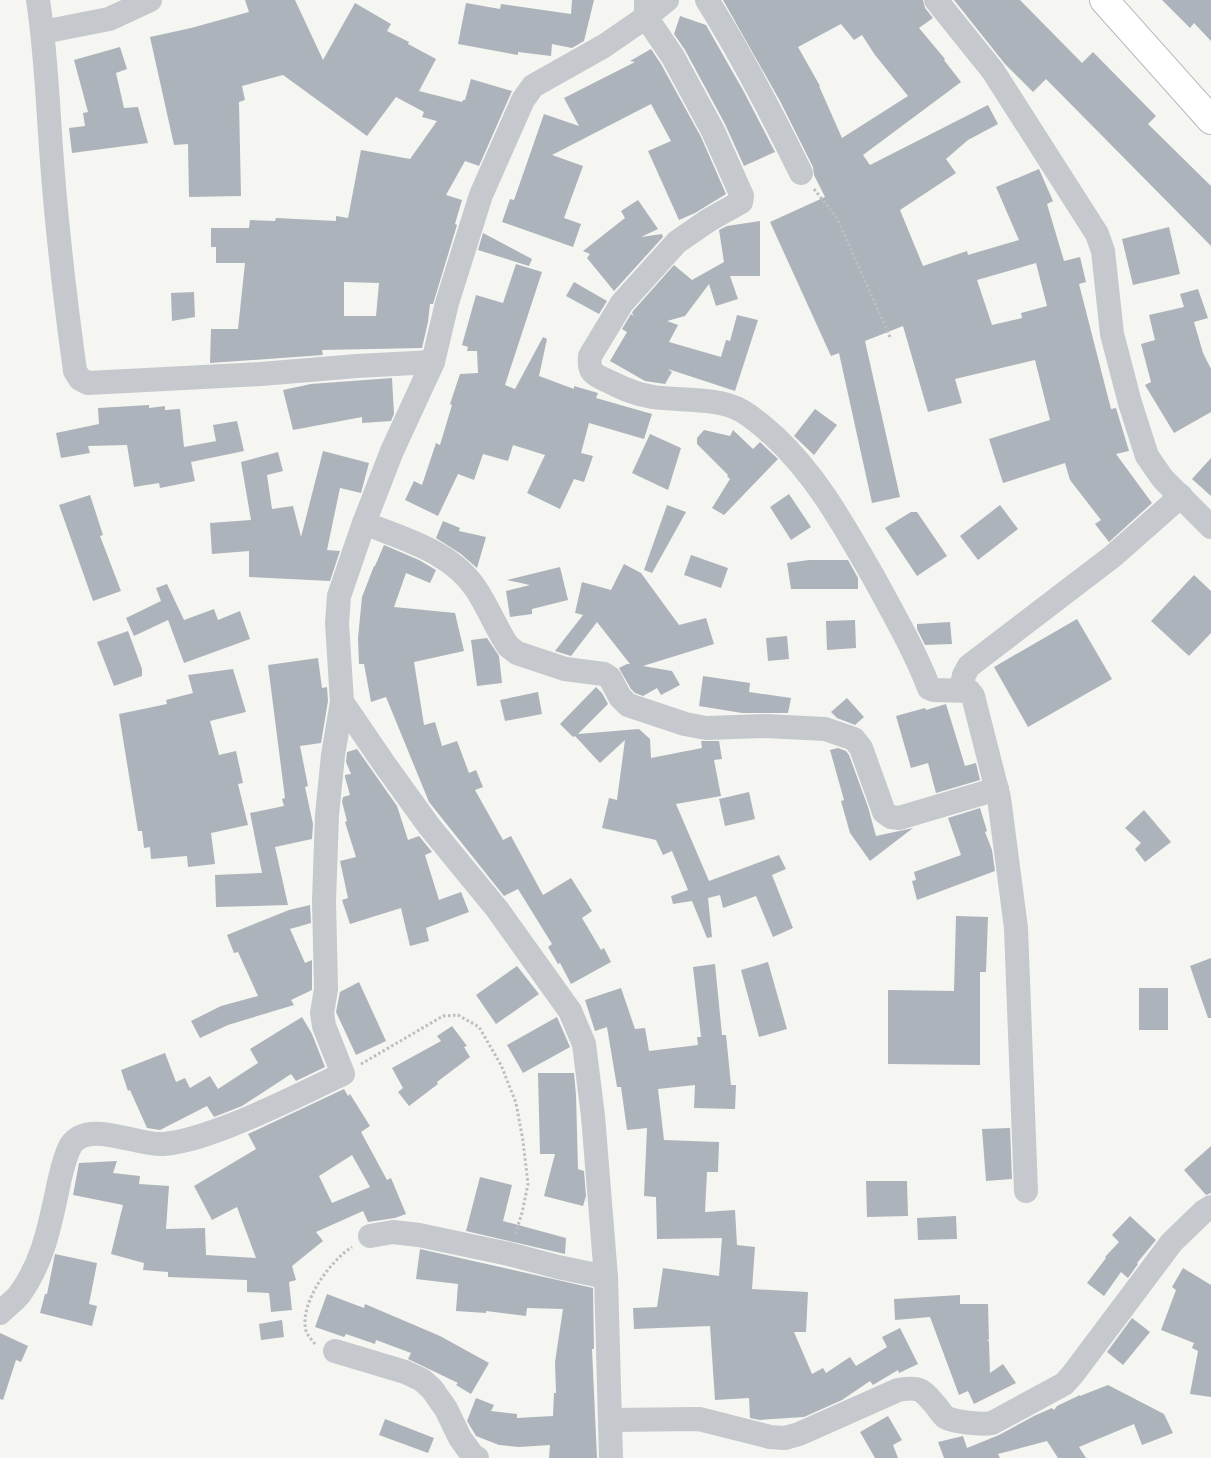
<svg xmlns="http://www.w3.org/2000/svg" width="1211" height="1458" viewBox="0 0 1211 1458" font-family="'Source Sans 3',sans-serif">
<style>
.building{fill:#adb3ba;fill-rule:evenodd}
.lines{fill:none;stroke-linecap:round;stroke-linejoin:round}
.primary-casing{stroke:#b6b9be;stroke-width:30}
.path{stroke:#bcbec1;stroke-width:3;stroke-dasharray:2.5 2.5;stroke-linecap:butt}
.street{stroke:#c5c8cc;stroke-width:24}
.primary{stroke:#fff;stroke-width:28}
</style>
<rect width="100%" height="100%" fill="#f5f6f2"/>
<!-- building -->
<g class="building">
<path d="M245,0h50l28,60 32,-57 36,21 -4,7 22,11 -1,2 28,15 -17,32 43,11 1,-2h2l6,-21 41,12 -33,75 -14,-5 -19,34 16,5 -7,24 2,1 -24,79h-3l-2,18 -6,26 -100,2 1,5 -113,8 1,-34h27l7,-66h-29v-16h-5v-19h38l1,-8 25,1 1,-3 60,3v-5l12,2 13,-68 49,9 27,-38 -15,-4 2,-5 -28,-15 -29,39 -84,-61 -41,11 3,14 -6,2 2,94 -52,1 -1,-53 -14,1 -24,-108 41,-9 58,-16zM344,282l35,1 -3,33h-32z"/>
<polygon points="572,0 594,0 584,41 572,48 552,44 551,56 518,52 518,55 458,44 466,3 500,9 501,4 571,14"/>
<path d="M723,0h200l2,8 8,10 -14,10 26,31 -1,1 17,22 -98,73 7,10 118,-60 10,19 -30,16 -22,19 10,14 -56,37 23,56 44,-15 1,4 51,-15 -23,-53 43,-18 14,32 -6,3 17,57 16,-4 6,25 -7,2 32,125 5,-1 13,43 -13,3 36,49 -43,39 -14,-18 6,-4 -31,-40 -5,-17 -62,20 -14,-44 61,-19 -15,-60 -80,19 7,24 -34,9 -25,-86 -38,15 35,156 -28,6 -33,-150 -8,3 -61,-134 55,-25 -11,-22 -1,-8 -33,-66zM841,24l13,16 8,-5 13,20 33,41 -66,42 -23,-52h1l-22,-39zM1036,263l11,43 -26,7 1,5 -30,7 -15,-45z"/>
<polygon points="954,0 1020,0 1082,63 1093,52 1156,116 1148,124 1211,186 1211,246 1046,79 1033,92 1005,64"/>
<polygon points="1162,0 1211,0 1211,41 1194,23 1190,28"/>
<polygon points="680,16 706,25 744,92 775,152 744,166 725,124 685,50 674,34"/>
<polygon points="120,47 127,69 116,73 124,108 138,107 148,143 72,153 69,128 85,126 83,113 88,112 74,60"/>
<polygon points="651,49 661,64 701,137 726,194 695,213 679,220 648,151 671,141 651,104 552,155 583,166 564,218 581,224 573,247 502,222 510,199 514,200 544,114 579,126 564,98 635,62 630,61"/>
<polygon points="638,200 658,229 641,237 662,234 663,237 614,291 587,258 590,254 583,251 625,218 621,211"/>
<polygon points="760,221 760,276 730,276 738,299 716,306 709,284 685,316 667,321 678,325 669,342 721,357 726,340 730,341 737,315 758,320 735,391 668,369 672,372 665,384 645,381 610,361 627,332 622,329 631,314 634,316 632,313 633,311 674,265 692,280 724,262 719,230 727,226"/>
<polygon points="1169,227 1180,274 1133,285 1122,239"/>
<polygon points="483,233 532,259 529,266 478,250"/>
<polygon points="516,264 542,272 505,385 515,389 543,337 547,339 539,376 574,389 574,386 598,393 596,398 652,414 644,439 589,423 581,453 593,456 584,482 574,479 560,509 527,493 545,455 513,445 508,461 483,454 474,480 458,474 438,516 405,500 414,481 422,485 436,443 440,445 452,405 450,404 460,374 478,373 477,351 467,351 468,347 462,345 476,295 503,303"/>
<polygon points="574,282 607,301 599,314 566,296"/>
<polygon points="1198,289 1208,318 1194,322 1203,353 1211,369 1211,412 1174,433 1145,385 1151,382 1141,344 1155,340 1149,315 1184,307 1180,294"/>
<polygon points="194,292 195,317 172,321 171,293"/>
<polygon points="392,378 394,414 391,421 362,423 362,417 293,430 283,390 311,384"/>
<polygon points="149,405 149,408 165,406 165,410 180,409 184,447 216,441 213,425 237,421 244,451 191,462 195,481 160,488 159,483 134,487 127,445 88,446 90,453 61,458 56,433 99,424 98,408"/>
<polygon points="815,409 837,425 814,455 794,436"/>
<polygon points="704,430 730,436 733,430 753,449 760,442 778,459 724,515 712,508 730,479 727,476 728,475 697,444 697,438"/>
<polygon points="650,434 681,448 668,490 632,473"/>
<polygon points="323,451 369,463 361,493 340,488 327,550 340,551 330,581 249,577 249,551 212,554 210,523 251,520 241,462 278,452 283,471 267,475 272,509 293,506 301,537"/>
<polygon points="1211,458 1211,496 1192,479"/>
<polygon points="789,494 811,527 791,540 770,507"/>
<polygon points="90,495 103,535 100,536 121,591 93,601 59,505"/>
<polygon points="667,505 686,512 652,573 644,570"/>
<polygon points="1000,505 1018,529 978,560 960,536"/>
<polygon points="911,512 917,512 947,556 917,576 885,528"/>
<polygon points="443,521 460,528 459,531 486,537 477,568 461,554 436,538"/>
<polygon points="384,545 419,560 436,570 430,583 406,573 394,607 455,613 464,651 414,662 424,725 435,722 442,746 457,741 469,773 476,770 483,787 475,790 503,840 511,836 543,895 571,878 592,911 582,918 601,950 604,948 611,962 571,984 560,963 558,964 548,947 552,944 518,889 504,896 429,802 386,697 371,702 364,664 359,664 358,638 362,597 374,566 375,566"/>
<polygon points="691,555 728,568 721,588 684,575"/>
<polygon points="809,560 848,560 858,578 858,589 791,589 787,563"/>
<polygon points="624,564 641,573 679,625 706,618 714,644 643,666 672,671 680,685 661,695 657,688 643,696 635,693 631,689 619,668 627,664 630,664 597,622 571,656 555,651 583,615 575,613 582,582 611,590"/>
<polygon points="560,567 568,600 532,609 532,614 510,617 506,591 530,585 507,580"/>
<polygon points="1194,575 1211,591 1211,633 1189,656 1151,621"/>
<polygon points="167,584 184,620 214,609 218,620 240,611 250,639 184,663 168,620 134,636 126,618 161,601 156,588"/>
<polygon points="1077,619 1112,679 1028,727 994,667"/>
<polygon points="855,620 856,648 827,650 826,621"/>
<polygon points="950,622 952,644 925,645 917,629 917,624"/>
<polygon points="128,631 142,669 142,676 114,686 97,642"/>
<polygon points="787,636 789,659 768,661 766,638"/>
<polygon points="487,638 499,656 502,683 477,686 471,640"/>
<polygon points="318,658 322,688 327,687 328,701 321,743 300,746 308,786 305,787 313,824 312,839 275,847 288,905 216,907 215,875 262,873 250,813 284,806 282,799 285,798 268,665"/>
<polygon points="233,669 246,712 210,721 219,755 236,751 243,783 238,784 248,825 211,833 215,864 188,867 187,856 151,859 150,847 144,848 142,831 138,831 119,714 167,704 166,700 193,693 188,675"/>
<polygon points="703,676 750,683 749,692 791,698 788,713 742,713 699,706"/>
<polygon points="596,687 602,693 608,704 578,734 639,729 650,739 651,758 702,748 701,741 719,741 722,759 714,760 721,796 676,804 709,881 779,855 786,869 772,875 793,928 773,937 756,896 723,908 720,895 708,898 712,937 707,938 692,901 673,904 671,896 688,890 672,851 663,855 656,840 602,828 609,798 617,800 625,740 600,763 575,736 573,737 560,724"/>
<polygon points="538,692 542,714 505,721 500,700"/>
<polygon points="847,698 864,717 855,725 837,718 831,712"/>
<polygon points="946,704 965,766 976,763 980,780 936,793 928,763 911,768 896,716 925,708 926,710"/>
<polygon points="838,748 846,751 849,755 868,807 876,836 913,828 870,861 850,833 841,801 844,800 830,750"/>
<polygon points="357,749 397,806 408,840 419,836 432,852 425,855 439,900 461,892 469,912 426,928 429,941 410,946 401,908 350,924 342,900 348,898 340,861 356,857 345,822 347,821 342,802 343,797 350,795 345,777 345,775 351,774 346,762 347,752"/>
<polygon points="749,792 755,819 725,826 719,799"/>
<polygon points="980,808 987,831 985,832 992,850 995,871 917,900 912,881 916,880 914,872 961,855 948,818"/>
<polygon points="1144,810 1171,842 1145,862 1135,849 1141,843 1125,828"/>
<polygon points="310,905 311,923 290,929 305,963 312,960 312,990 291,1000 294,1005 228,1025 200,1038 191,1021 221,1006 258,996 238,952 234,953 227,935 289,910"/>
<polygon points="956,916 988,917 986,972 980,972 980,1065 888,1064 888,990 954,991"/>
<polygon points="1211,958 1211,1018 1208,1018 1190,966"/>
<polygon points="768,962 787,1029 759,1037 741,970"/>
<polygon points="715,964 722,1035 726,1035 731,1085 736,1085 735,1109 694,1108 695,1085 658,1089 664,1140 719,1142 718,1172 707,1172 705,1212 735,1210 737,1245 755,1247 752,1289 808,1292 806,1332 794,1332 812,1374 823,1368 826,1373 850,1357 856,1366 887,1347 882,1337 900,1328 918,1364 899,1373 898,1370 873,1385 870,1381 842,1400 804,1417 760,1420 750,1418 749,1398 715,1400 710,1326 634,1329 633,1308 657,1307 663,1268 719,1276 722,1238 657,1239 656,1197 644,1196 647,1128 627,1130 621,1087 617,1087 607,1027 595,1031 585,1000 621,988 635,1029 645,1028 649,1051 698,1045 697,1037 701,1037 693,967"/>
<polygon points="517,966 539,994 496,1024 476,995"/>
<polygon points="359,982 386,1041 356,1055 336,1012 340,992"/>
<rect x="1139" y="988" width="29" height="42"/>
<polygon points="302,1017 312,1034 325,1067 296,1081 291,1074 242,1106 214,1117 207,1106 160,1130 147,1128 130,1090 128,1091 121,1070 165,1053 176,1082 185,1078 190,1088 210,1076 218,1089 258,1063 250,1049"/>
<polygon points="557,1017 570,1047 523,1073 507,1045"/>
<polygon points="452,1026 467,1046 464,1047 470,1057 437,1082 438,1084 409,1106 398,1092 403,1088 392,1068 441,1041 437,1036"/>
<polygon points="538,1073 574,1073 576,1095 578,1169 584,1171 586,1196 583,1206 544,1196 555,1154 540,1154"/>
<path d="M344,1089l4,7 2,-2 20,32 -9,6 26,48 4,-2 15,36 -11,4 -27,4 -5,-11 -47,21 7,9 -31,25 4,14 -7,2 3,28 -21,2 -2,-19 -22,-1v-12l-79,-3v-5l-25,-2 1,-7 -33,-9 12,-49 -50,-10 6,-32 38,-2 -4,12 27,3 -1,8 30,2 -3,43 39,-1 1,27 50,3 -19,-51 -25,13 -18,-34 62,-37 -8,-15zM352,1155l18,32 -38,16 -13,-27z"/>
<polygon points="1010,1128 1012,1179 986,1181 982,1129"/>
<polygon points="1211,1146 1211,1193 1206,1195 1184,1170"/>
<polygon points="480,1177 512,1185 503,1221 566,1238 565,1254 466,1231"/>
<polygon points="866,1181 907,1181 908,1216 867,1217"/>
<polygon points="956,1216 957,1239 918,1240 917,1218"/>
<polygon points="1130,1216 1156,1240 1137,1263 1138,1264 1128,1278 1121,1272 1104,1296 1087,1283 1106,1258 1105,1257 1119,1242 1112,1235"/>
<polygon points="420,1249 593,1288 594,1349 592,1349 597,1458 549,1458 550,1445 519,1447 499,1445 476,1436 467,1421 476,1398 494,1405 491,1411 517,1414 517,1418 553,1416 554,1393 556,1393 555,1362 563,1309 527,1308 526,1316 486,1311 486,1313 456,1311 458,1284 416,1279"/>
<polygon points="55,1254 97,1263 89,1304 97,1306 92,1326 40,1313 45,1294 47,1294"/>
<polygon points="1183,1268 1211,1285 1211,1397 1190,1394 1198,1351 1192,1348 1194,1343 1161,1330 1176,1290 1172,1287"/>
<polygon points="327,1294 364,1308 365,1304 440,1336 489,1363 471,1394 456,1385 458,1383 408,1359 411,1353 376,1340 375,1344 346,1334 344,1337 315,1327"/>
<polygon points="960,1295 960,1304 988,1304 989,1340 987,1339 989,1342 990,1373 1003,1364 1016,1383 974,1404 968,1391 959,1395 930,1317 895,1320 894,1299"/>
<polygon points="1132,1318 1150,1332 1123,1365 1107,1352"/>
<polygon points="282,1320 284,1337 261,1340 259,1324"/>
<polygon points="0,1333 28,1346 21,1362 16,1360 3,1400 0,1399"/>
<polygon points="1108,1385 1164,1414 1173,1433 1142,1445 1134,1424 1079,1447 1086,1458 1058,1458 1047,1441 998,1454 1000,1458 944,1458 938,1442 963,1436 967,1448 999,1435 1034,1416 1052,1408 1054,1410 1057,1406 1080,1395 1080,1396"/>
<polygon points="888,1416 902,1440 893,1445 898,1458 875,1458 860,1432"/>
<polygon points="385,1419 434,1438 428,1453 379,1435"/>
</g>
<g class="lines">
<defs>
<polyline id="primary" points="1104,0 1211,120"/>
</defs>
<!-- primary casing -->
<use href="#primary" class="primary-casing"/>
<!-- path -->
<g class="path">
<polyline points="814,189 837,218 890,337"/>
<polyline points="361,1064 443,1016 458,1015 479,1027 501,1065 516,1103 523,1141 528,1184 522,1213 515,1235"/>
<path d="M315,1344c-3,-4 -7,-8 -9,-13 -7,-28 24,-70 46,-84"/>
</g>
<!-- street -->
<g class="street">
<path d="M38,0c9,58 10,116 15,174 5,66 13,131 22,197l5,8 8,4 173,-9 96,-8 76,-4"/>
<path d="M707,0c35,56 65,114 94,173"/>
<polyline points="936,0 993,71 1097,234 1103,251 1112,334 1130,403 1147,456 1163,479 1211,527"/>
<path d="M646,2v15l27,40 40,74 29,65 -1,6 -32,18 -32,22 -55,61 -32,53c-2,18 5,19 20,26 14,7 27,13 43,15 27,4 65,0 89,14 12,7 23,17 33,26 42,39 69,89 98,139 19,35 42,75 56,112l5,2 35,1 4,5 26,102 17,130 10,263"/>
<polyline points="43,32 109,19 150,0"/>
<path d="M364,523c39,16 87,28 112,66 12,18 20,39 32,57l9,7 48,16 39,5 6,4 10,19 8,8 57,19 21,4 60,-2 59,3 29,10 7,9 23,64 7,5 8,1 98,-29"/>
<polyline points="961,690 964,675 969,666 1113,556 1181,496"/>
<polyline points="370,1236 393,1232 419,1235 509,1254 558,1267 606,1277"/>
<path d="M0,1313c6,-6 14,-12 19,-18 23,-31 30,-66 38,-103 2,-11 8,-37 14,-47 17,-26 66,1 93,-1 22,-2 44,-10 65,-18 39,-15 76,-34 114,-52l-19,-48 -2,-13 4,-24 -2,-88 3,-86 6,-60 9,-53"/>
<polyline points="335,1351 405,1372 422,1380 432,1389 446,1409 460,1438 473,1456 477,1458"/>
<path d="M611,1420l88,-1 71,18 15,1 14,-4 99,-44c24,-4 24,0 39,17 2,3 5,7 8,10 8,5 37,8 47,6l72,-39 9,-10 99,-132 31,-30 8,-5"/>
<polyline points="611,1458 606,1277 593,1116 584,1044 570,1011 497,909 429,826 385,765 342,702 337,623 339,596 364,523 392,451 433,362 447,303 481,195 523,100 533,86 604,46 646,17 667,0"/>
</g>
<!-- primary -->
<use href="#primary" class="primary"/>
</g>
</svg>
